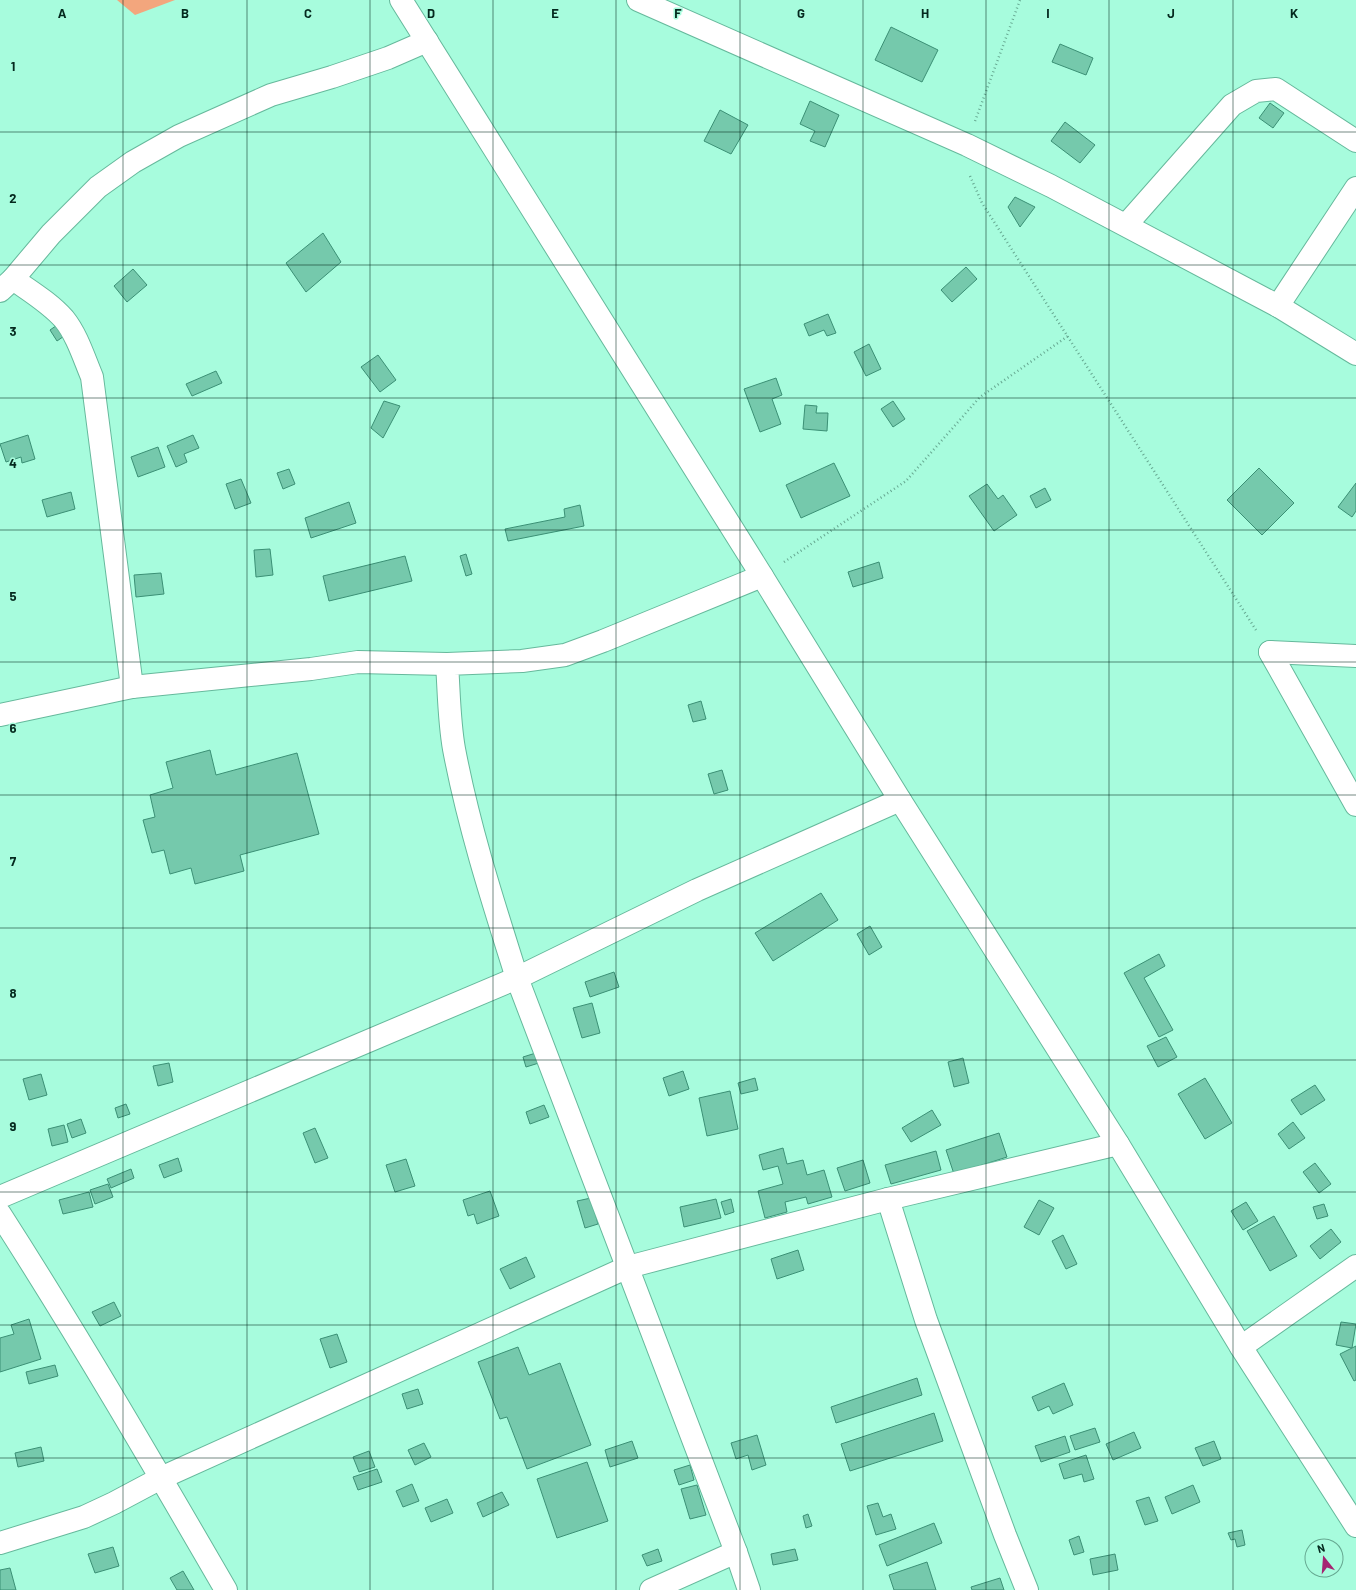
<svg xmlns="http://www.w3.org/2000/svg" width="1356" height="1590" viewBox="0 0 1356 1590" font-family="Barlow,sans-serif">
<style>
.green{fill:#f3a67d}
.building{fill:#75c9ac;stroke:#3b9075}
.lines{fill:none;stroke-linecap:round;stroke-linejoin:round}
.minor-casing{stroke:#66b99c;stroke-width:24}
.primary-casing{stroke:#66b99c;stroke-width:24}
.path{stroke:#66a891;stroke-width:2.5;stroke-dasharray:1 3;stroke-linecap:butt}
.minor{stroke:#fff;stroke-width:22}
.primary{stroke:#fff;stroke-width:22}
.grid{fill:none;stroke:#04291e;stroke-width:1;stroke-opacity:0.55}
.grid-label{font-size:13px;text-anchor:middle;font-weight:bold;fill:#04291e;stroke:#a7fcdd;stroke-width:3;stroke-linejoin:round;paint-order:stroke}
</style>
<rect width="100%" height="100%" fill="#a7fcdd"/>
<!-- green -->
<polygon class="green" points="117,0 175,0 135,15"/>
<!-- building -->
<g class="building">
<polygon points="891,27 938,50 922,82 875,60"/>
<polygon points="1060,44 1093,58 1086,75 1052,62"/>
<polygon points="810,101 839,115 825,147 810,141 815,131 800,124"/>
<polygon points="1270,103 1284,113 1273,128 1259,118"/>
<polygon points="720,110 748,125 731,154 704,141"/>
<polygon points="1065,122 1095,145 1080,163 1051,141"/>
<polygon points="1015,197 1035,207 1020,227 1008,207"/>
<polygon points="323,233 341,262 306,292 286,263"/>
<polygon points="966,267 977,279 952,302 941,290"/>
<polygon points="133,269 147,285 127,302 114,286"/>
<polygon points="828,314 836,333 827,336 824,330 809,336 804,324"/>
<polygon points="63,321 70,332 57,341 50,330"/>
<polygon points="869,344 881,369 866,376 854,352"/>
<polygon points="378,355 396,380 380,392 361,367"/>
<polygon points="216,371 222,383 192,396 186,384"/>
<polygon points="776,378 782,395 772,399 781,424 760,432 744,389"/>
<polygon points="384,401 400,406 383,438 371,428"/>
<polygon points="893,401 905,419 893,427 881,409"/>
<polygon points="805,405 817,406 816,413 828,413 827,431 803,429"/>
<polygon points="28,435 35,459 22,463 21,457 6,462 0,444"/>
<polygon points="193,435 199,448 184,454 187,462 176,467 167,446"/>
<polygon points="158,447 165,467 138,477 131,457"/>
<polygon points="834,463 850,496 801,518 786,485"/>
<polygon points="1259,468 1294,503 1262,535 1227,500"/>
<polygon points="289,469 295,484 283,489 277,473"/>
<polygon points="241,479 251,503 235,509 226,484"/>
<polygon points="1356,483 1356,511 1352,517 1338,507"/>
<polygon points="987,484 998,499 1003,495 1017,515 994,531 969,496"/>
<polygon points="1045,488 1051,500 1036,508 1030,496"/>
<polygon points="71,492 75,509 47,517 42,500"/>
<polygon points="349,502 356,523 311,538 305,518"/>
<polygon points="580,505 584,526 508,541 505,529 565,517 564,509"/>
<polygon points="270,549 273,575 256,577 254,550"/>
<polygon points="466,554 472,574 466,576 460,556"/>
<polygon points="405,556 412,581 329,601 323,576"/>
<polygon points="879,562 883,578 853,587 848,572"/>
<polygon points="161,573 164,594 136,597 134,575"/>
<polygon points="701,701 706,719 693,722 688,705"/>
<polygon points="210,750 216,775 297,753 319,834 240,855 244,871 195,884 191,868 170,874 164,850 152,853 143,820 155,817 150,795 173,788 166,762"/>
<polygon points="722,770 728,790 714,794 708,774"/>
<polygon points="821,893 838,920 773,961 755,933"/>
<polygon points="870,926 882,947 869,955 857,934"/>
<polygon points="1159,954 1165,966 1144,978 1173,1030 1159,1037 1124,973"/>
<polygon points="614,972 619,987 590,997 585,982"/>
<polygon points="592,1003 600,1033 582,1038 573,1008"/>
<polygon points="1166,1037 1177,1057 1158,1067 1147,1046"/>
<polygon points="539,1052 542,1062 526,1067 523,1057"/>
<polygon points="963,1058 969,1083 954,1087 948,1062"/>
<polygon points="169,1063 173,1082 158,1086 153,1066"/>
<polygon points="683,1071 689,1089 669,1096 663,1078"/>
<polygon points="41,1074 47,1095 29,1100 23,1079"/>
<polygon points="755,1078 758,1090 741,1094 738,1083"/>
<polygon points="1205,1078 1232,1123 1205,1139 1178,1094"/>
<polygon points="1315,1085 1325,1100 1301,1115 1291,1100"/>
<polygon points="730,1091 738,1129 707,1136 699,1098"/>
<polygon points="126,1104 130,1114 118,1118 115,1108"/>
<polygon points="544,1105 549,1117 530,1124 526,1112"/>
<polygon points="932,1110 941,1125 911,1142 902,1128"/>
<polygon points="81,1119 86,1133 72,1138 67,1124"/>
<polygon points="1293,1122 1305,1138 1289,1149 1278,1134"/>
<polygon points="64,1125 68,1142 52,1146 48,1129"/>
<polygon points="315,1128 328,1158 315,1163 303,1133"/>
<polygon points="999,1133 1007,1157 954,1174 946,1150"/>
<polygon points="783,1148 787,1164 803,1160 807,1175 824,1170 832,1197 808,1204 806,1197 785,1202 787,1212 765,1218 758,1191 783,1184 778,1166 763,1170 759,1155"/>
<polygon points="936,1151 941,1170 891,1184 885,1165"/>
<polygon points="178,1158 182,1171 164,1178 159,1165"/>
<polygon points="406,1159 415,1186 395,1192 386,1165"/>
<polygon points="863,1160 870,1183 845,1191 837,1168"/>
<polygon points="1315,1163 1331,1184 1319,1193 1303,1172"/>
<polygon points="131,1169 134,1178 111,1188 107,1179"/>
<polygon points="108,1184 113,1197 95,1204 90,1190"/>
<polygon points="490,1191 499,1216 477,1224 474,1214 468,1216 463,1200"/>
<polygon points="89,1192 93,1207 63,1214 59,1200"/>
<polygon points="591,1198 598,1224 585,1228 577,1201"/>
<polygon points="716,1199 721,1218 684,1227 680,1207"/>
<polygon points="731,1199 734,1212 725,1215 721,1202"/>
<polygon points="1039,1200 1054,1208 1039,1235 1024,1227"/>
<polygon points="1246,1202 1258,1221 1243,1230 1231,1211"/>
<polygon points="1324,1204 1328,1216 1317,1219 1313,1207"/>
<polygon points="1274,1216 1297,1256 1270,1271 1247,1231"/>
<polygon points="1331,1229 1341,1242 1320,1259 1310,1246"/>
<polygon points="1063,1235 1077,1264 1066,1269 1052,1241"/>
<polygon points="798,1250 804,1270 777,1279 771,1259"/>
<polygon points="526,1257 535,1277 510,1289 500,1269"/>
<polygon points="114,1302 121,1316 100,1326 92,1312"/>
<polygon points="29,1319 41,1359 0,1372 0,1338 14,1334 11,1325"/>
<polygon points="1341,1322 1356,1324 1352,1348 1336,1345"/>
<polygon points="337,1334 347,1362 330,1368 320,1339"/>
<polygon points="1356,1346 1356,1380 1354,1381 1340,1354"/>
<polygon points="518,1347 529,1375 560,1363 591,1445 527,1469 507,1417 500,1419 478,1362"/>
<polygon points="55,1365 58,1376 29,1384 26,1372"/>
<polygon points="917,1378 922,1395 836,1423 831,1407"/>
<polygon points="1064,1383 1073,1405 1053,1414 1049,1406 1038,1411 1032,1397"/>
<polygon points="418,1389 423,1404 407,1409 402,1394"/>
<polygon points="934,1413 943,1441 850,1471 841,1444"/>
<polygon points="1095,1428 1100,1442 1075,1450 1070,1436"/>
<polygon points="1134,1432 1141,1448 1113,1460 1106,1444"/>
<polygon points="757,1435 766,1465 752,1470 748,1455 736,1459 731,1443"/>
<polygon points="1065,1436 1070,1452 1041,1462 1035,1446"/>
<polygon points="632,1441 638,1458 610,1467 605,1450"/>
<polygon points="1214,1441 1221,1459 1203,1466 1195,1448"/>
<polygon points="424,1443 431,1457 415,1465 408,1450"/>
<polygon points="41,1447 44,1461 18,1467 15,1453"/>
<polygon points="369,1451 375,1467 359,1472 353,1457"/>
<polygon points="1086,1455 1094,1479 1084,1482 1082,1474 1064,1479 1059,1464"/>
<polygon points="587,1462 608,1521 557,1538 537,1479"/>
<polygon points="690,1465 694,1480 679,1485 674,1470"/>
<polygon points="377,1469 382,1482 358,1490 353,1477"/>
<polygon points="412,1484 419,1501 403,1507 396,1491"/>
<polygon points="697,1485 706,1515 690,1519 681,1489"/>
<polygon points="1193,1485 1200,1502 1172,1514 1165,1497"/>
<polygon points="502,1492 509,1505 483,1517 477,1503"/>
<polygon points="1149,1497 1158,1521 1145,1525 1136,1501"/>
<polygon points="447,1499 453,1513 431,1522 425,1508"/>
<polygon points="878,1503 883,1517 891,1514 896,1529 876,1535 867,1506"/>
<polygon points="808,1514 812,1526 806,1528 803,1516"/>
<polygon points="934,1523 942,1543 887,1566 879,1545"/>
<polygon points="1242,1530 1245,1545 1237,1547 1235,1539 1231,1540 1228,1533"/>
<polygon points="1079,1536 1084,1552 1074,1555 1069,1540"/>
<polygon points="113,1547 119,1566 95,1573 88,1554"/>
<polygon points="658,1549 662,1561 647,1566 642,1555"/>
<polygon points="795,1549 798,1560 773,1565 771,1554"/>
<polygon points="1115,1554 1118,1570 1093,1575 1090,1559"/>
<polygon points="927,1562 936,1590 894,1590 889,1575"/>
<polygon points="10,1568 16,1590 0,1590 0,1570"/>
<polygon points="183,1571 194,1590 177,1590 170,1578"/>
<polygon points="1000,1578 1004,1590 972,1590 971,1587"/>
</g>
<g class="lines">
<defs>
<g id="minor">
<polyline points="638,0 967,145 1051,186 1278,306 1356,354"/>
<polyline points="1126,225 1232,105 1256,91 1276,89 1356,141"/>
<path d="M13,279c17,12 37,24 51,40 13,16 20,39 28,58l40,310"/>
<polyline points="0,291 13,279 51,234 98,187 133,162 179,136 271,95 332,77 388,58 427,41"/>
<polyline points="1278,306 1356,188"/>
<polyline points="1270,652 1356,805"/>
<polyline points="1270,652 1356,656"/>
<polyline points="0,715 132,687 311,669 358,662 447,664"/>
<polyline points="0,1197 517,978 697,890 900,800"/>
<polyline points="888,1199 926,1320 1005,1535 1027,1590"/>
<path d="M0,1214c79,123 153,250 226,376"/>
<polyline points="1241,1347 1356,1266"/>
<polyline points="0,1543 84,1517 114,1503 161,1478 628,1267 888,1199 1118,1144"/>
<path d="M736,1552l-219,-574c-24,-76 -48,-150 -63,-229 -5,-28 -5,-57 -7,-85l75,-3 43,-6 38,-14 159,-65"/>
<polyline points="651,1590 736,1552 749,1590"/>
</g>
<polyline id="primary" points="401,0 762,576 900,800 1118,1144 1241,1347 1356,1526"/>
</defs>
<!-- minor casing -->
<use href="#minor" class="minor-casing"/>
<!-- primary casing -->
<use href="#primary" class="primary-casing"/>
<!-- path -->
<g class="path">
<polyline points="975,121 1020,0"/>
<polyline points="970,176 982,203 1256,630"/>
<polyline points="784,562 906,481 980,397 1068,336"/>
</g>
<!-- minor -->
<use href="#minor" class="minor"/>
<!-- primary -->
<use href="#primary" class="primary"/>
</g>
<!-- grid -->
<path class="grid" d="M123,0v1590M247,0v1590M370,0v1590M493,0v1590M616,0v1590M740,0v1590M863,0v1590M986,0v1590M1109,0v1590M1233,0v1590M0,132h1356M0,265h1356M0,398h1356M0,530h1356M0,662h1356M0,795h1356M0,928h1356M0,1060h1356M0,1192h1356M0,1325h1356M0,1458h1356"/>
<g class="grid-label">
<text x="62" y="18">A</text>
<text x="185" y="18">B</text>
<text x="308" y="18">C</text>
<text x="431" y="18">D</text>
<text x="555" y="18">E</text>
<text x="678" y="18">F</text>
<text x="801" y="18">G</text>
<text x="925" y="18">H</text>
<text x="1048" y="18">I</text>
<text x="1171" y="18">J</text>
<text x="1294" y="18">K</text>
<text x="13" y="71">1</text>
<text x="13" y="203">2</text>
<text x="13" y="336">3</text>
<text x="13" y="468">4</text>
<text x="13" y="601">5</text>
<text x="13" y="733">6</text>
<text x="13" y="866">7</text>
<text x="13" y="998">8</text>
<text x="13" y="1131">9</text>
</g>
<!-- north arrow -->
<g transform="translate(1324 1558) rotate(343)"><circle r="19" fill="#a7fcdd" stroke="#66a891"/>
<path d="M0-3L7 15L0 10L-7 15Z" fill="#a52371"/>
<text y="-6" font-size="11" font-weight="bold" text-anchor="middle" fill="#04291e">N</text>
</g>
</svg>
